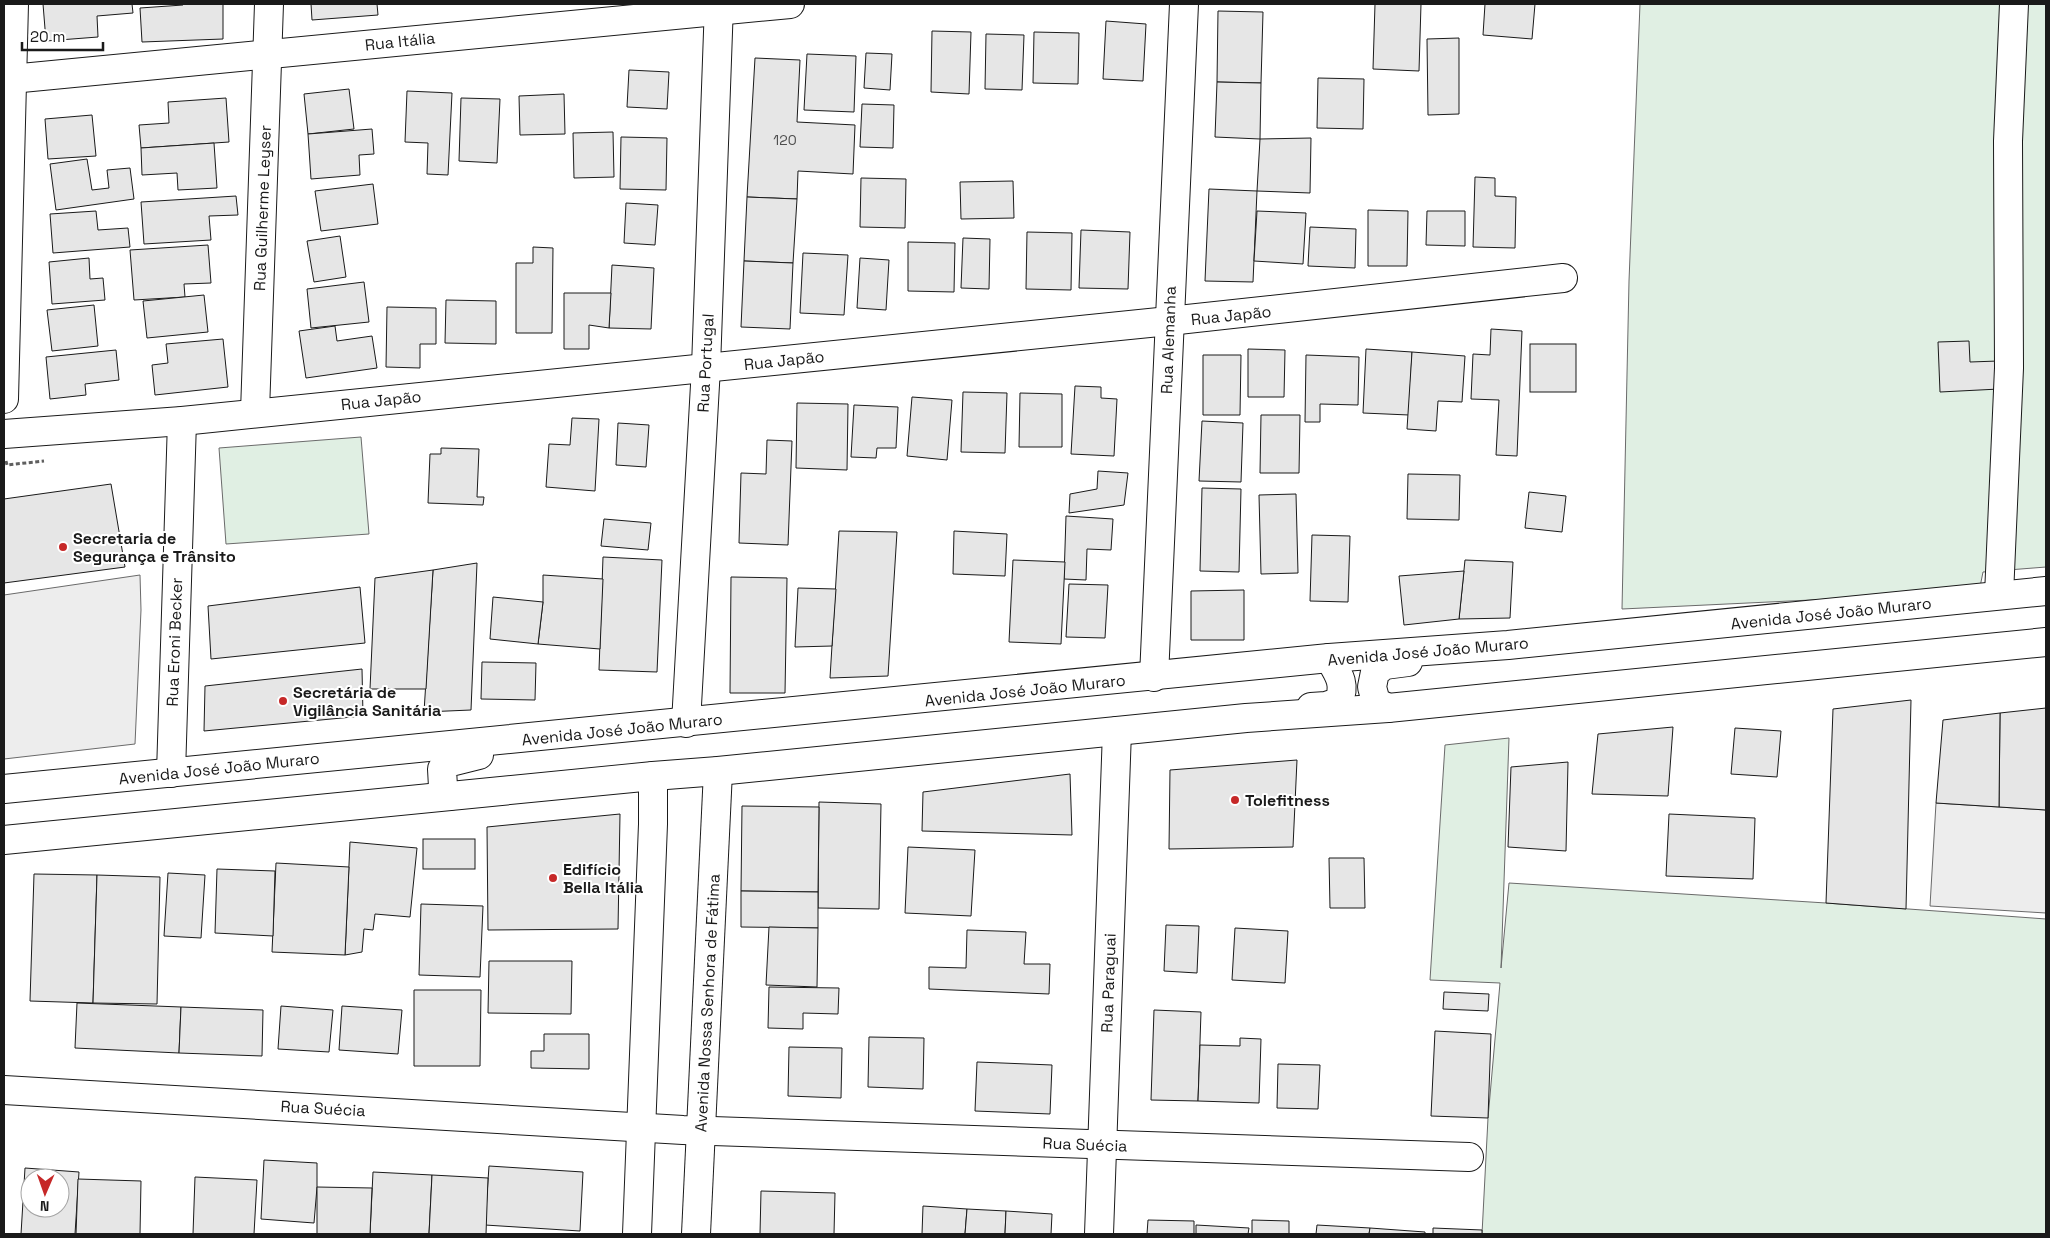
<svg xmlns="http://www.w3.org/2000/svg" width="2050" height="1238" viewBox="0 0 2050 1238" font-family="'Space Grotesk',sans-serif">
<style>
.green{fill:#e0efe3;stroke:#6a6a6a}
.parking{fill:#ededed;stroke:#6a6a6a}
.building{fill:#e6e6e6;stroke:#1a1a1a;fill-rule:evenodd}
.lines{fill:none;stroke-linecap:round;stroke-linejoin:round}
.minor-casing{stroke:#1a1a1a;stroke-width:30}
.major-casing{stroke:#1a1a1a;stroke-width:30}
.path{stroke:#5f5f5f;stroke-width:3;stroke-dasharray:4 2.5;stroke-linecap:butt}
.minor{stroke:#fff;stroke-width:28}
.major{stroke:#fff;stroke-width:28}
.poi-dot{fill:#c62828;stroke:#fff;stroke-width:2}
.labels{text-anchor:middle;stroke-width:4;stroke-linejoin:round;paint-order:stroke}
.number-label{font-size:14px;fill:#4d4d4d}
.street-label{font-size:16px;fill:#1a1a1a;stroke:#fff}
.poi-label{font-size:16px;font-weight:bold;fill:#1a1a1a;stroke:#fff;text-anchor:start}
</style>
<rect width="100%" height="100%" fill="#fff"/>
<!-- green -->
<g class="green">
<polygon points="1640,4 2046,4 2046,567 1983,572 1979,592 1622,609 1629,281"/>
<polygon points="361,437 369,534 226,544 219,448"/>
<polygon points="1509,738 1501,968 1509,883 1826,903 2046,919 2046,1234 1482,1234 1488,1118 1500,983 1430,980 1445,745"/>
</g>
<!-- parking -->
<g class="parking">
<polygon points="140,575 141,610 135,744 4,759 4,595"/>
<polygon points="1936,803 2046,810 2046,913 1930,906"/>
</g>
<!-- building -->
<g class="building">
<polygon points="43,4 132,4 133,13 97,16 98,37 46,41"/>
<polygon points="183,4 223,4 223,39 142,42 140,8 183,5"/>
<polygon points="311,4 377,4 378,15 312,20"/>
<polygon points="1375,4 1421,4 1419,71 1373,69"/>
<polygon points="1485,4 1535,4 1532,39 1483,35"/>
<polygon points="1218,11 1263,12 1261,83 1217,82"/>
<polygon points="1106,21 1146,24 1143,81 1103,79"/>
<polygon points="932,31 971,32 969,94 931,92"/>
<polygon points="1034,32 1079,33 1078,84 1033,83"/>
<polygon points="986,34 1024,35 1022,90 985,89"/>
<polygon points="1459,38 1459,114 1428,115 1427,39"/>
<polygon points="866,53 892,54 890,90 864,88"/>
<polygon points="807,54 856,56 854,112 804,110"/>
<polygon points="755,58 800,60 797,122 855,125 853,174 798,171 797,199 747,197"/>
<polygon points="629,70 669,72 667,109 627,107"/>
<polygon points="1318,78 1364,79 1363,129 1317,128"/>
<polygon points="1217,82 1261,83 1260,139 1215,137"/>
<polygon points="349,89 354,129 308,134 304,94"/>
<polygon points="407,91 452,93 448,175 427,174 428,143 405,142"/>
<polygon points="564,94 565,134 520,135 519,96"/>
<polygon points="226,98 229,142 141,148 139,125 169,123 168,102"/>
<polygon points="461,98 500,99 497,163 459,161"/>
<polygon points="862,104 894,105 893,148 860,147"/>
<polygon points="92,115 96,156 48,159 45,119"/>
<polygon points="372,129 374,154 359,155 360,175 311,179 308,134"/>
<polygon points="613,132 614,177 574,178 573,133"/>
<polygon points="621,137 667,138 666,190 620,189"/>
<polygon points="1311,138 1310,193 1257,191 1260,139"/>
<polygon points="214,143 217,188 178,190 177,173 142,175 141,148"/>
<polygon points="87,159 92,190 109,188 107,170 130,168 134,199 56,210 50,164"/>
<polygon points="1475,177 1495,178 1495,196 1516,197 1515,248 1473,247"/>
<polygon points="861,178 906,179 905,228 860,227"/>
<polygon points="1013,181 1014,218 961,219 960,182"/>
<polygon points="373,184 378,224 321,231 315,191"/>
<polygon points="1209,189 1257,191 1253,282 1205,281"/>
<polygon points="236,196 238,215 209,216 211,240 144,244 141,202"/>
<polygon points="747,197 797,199 793,263 744,261"/>
<polygon points="626,203 658,205 655,245 624,243"/>
<polygon points="1368,210 1408,211 1407,266 1368,266"/>
<polygon points="96,211 98,230 128,228 130,247 53,253 50,214"/>
<polygon points="1257,211 1306,213 1303,264 1254,261"/>
<polygon points="1427,211 1465,211 1465,246 1426,245"/>
<polygon points="1310,227 1356,229 1355,268 1308,266"/>
<polygon points="1081,230 1130,232 1128,289 1079,288"/>
<polygon points="1027,232 1072,233 1071,290 1026,289"/>
<polygon points="340,236 346,277 314,282 307,241"/>
<polygon points="963,238 990,239 989,289 961,288"/>
<polygon points="908,242 955,243 954,292 908,291"/>
<polygon points="208,245 211,283 184,284 185,297 134,300 130,250"/>
<polygon points="533,247 553,248 552,333 516,333 516,263 533,263"/>
<polygon points="803,253 848,255 844,315 800,313"/>
<polygon points="89,258 90,279 103,278 105,300 52,304 49,262"/>
<polygon points="860,258 889,260 886,310 857,308"/>
<polygon points="744,261 793,263 790,329 741,327"/>
<polygon points="612,265 654,268 651,329 609,328"/>
<polygon points="364,282 369,322 311,328 307,289"/>
<polygon points="564,293 611,293 609,328 589,325 589,349 564,349"/>
<polygon points="204,295 208,332 147,338 143,301"/>
<polygon points="446,300 496,301 496,344 445,343"/>
<polygon points="94,305 98,346 52,351 47,310"/>
<polygon points="387,307 436,308 436,344 420,344 420,368 386,367"/>
<polygon points="335,326 337,341 372,336 377,368 306,378 299,331"/>
<polygon points="1491,329 1522,331 1517,456 1496,455 1499,400 1471,399 1473,354 1490,355"/>
<polygon points="223,339 228,387 155,395 152,365 168,363 166,344"/>
<polygon points="1969,341 1970,362 1998,361 1999,389 1940,392 1938,342"/>
<rect x="1530" y="344" width="46" height="48"/>
<polygon points="1248,349 1285,350 1284,397 1248,397"/>
<polygon points="1366,349 1412,352 1409,415 1363,413"/>
<polygon points="116,350 119,380 85,384 86,395 50,399 46,357"/>
<polygon points="1412,352 1465,356 1462,402 1438,401 1436,431 1407,429"/>
<polygon points="1203,355 1241,355 1240,415 1203,415"/>
<polygon points="1306,355 1359,357 1358,405 1320,404 1320,422 1305,422"/>
<polygon points="1075,386 1101,387 1101,398 1117,399 1114,456 1071,454"/>
<polygon points="963,392 1007,393 1005,453 961,452"/>
<polygon points="1020,393 1062,394 1062,447 1019,447"/>
<polygon points="912,397 952,400 947,460 907,456"/>
<polygon points="797,403 848,404 847,470 796,468"/>
<polygon points="854,405 898,407 896,448 877,448 876,458 851,457"/>
<polygon points="1261,415 1300,415 1299,473 1260,473"/>
<polygon points="572,418 599,419 595,491 546,487 549,444 570,445"/>
<polygon points="1202,421 1243,423 1241,482 1199,481"/>
<polygon points="618,423 649,425 646,467 616,465"/>
<polygon points="767,440 792,441 788,545 739,543 741,473 766,474"/>
<polygon points="441,448 479,449 477,497 484,497 483,505 428,503 430,454 441,454"/>
<polygon points="1098,471 1128,473 1124,505 1069,513 1070,494 1097,489"/>
<polygon points="1408,474 1460,475 1459,520 1407,519"/>
<polygon points="111,484 125,567 4,583 4,499"/>
<polygon points="1202,488 1241,489 1239,572 1200,571"/>
<polygon points="1529,492 1566,496 1562,532 1525,528"/>
<polygon points="1296,494 1298,573 1261,574 1259,495"/>
<polygon points="1066,516 1113,519 1111,550 1087,549 1086,580 1064,579"/>
<polygon points="604,519 651,523 648,550 601,546"/>
<polygon points="839,531 897,532 888,676 830,678"/>
<polygon points="954,531 1007,534 1005,576 953,574"/>
<polygon points="1312,535 1350,536 1348,602 1310,601"/>
<polygon points="603,557 662,560 657,672 599,670"/>
<polygon points="1013,560 1065,562 1061,644 1009,642"/>
<polygon points="1465,560 1513,562 1510,618 1459,619"/>
<polygon points="477,563 471,710 424,712 433,570"/>
<polygon points="433,570 426,689 370,689 375,578"/>
<polygon points="1464,571 1459,619 1404,625 1399,576"/>
<polygon points="543,575 603,579 600,649 538,644 543,602"/>
<polygon points="731,577 787,578 785,693 730,693"/>
<polygon points="1069,584 1108,585 1105,638 1066,637"/>
<polygon points="360,587 365,643 211,659 208,606"/>
<polygon points="798,588 836,589 832,646 795,647"/>
<polygon points="1244,590 1244,640 1191,640 1191,591"/>
<polygon points="493,597 543,602 538,644 490,639"/>
<polygon points="482,662 536,663 535,700 481,699"/>
<polygon points="362,669 363,716 204,731 205,686"/>
<polygon points="1911,700 1906,909 1826,903 1833,709"/>
<polygon points="2046,708 2046,810 1999,807 2000,713"/>
<polygon points="2000,713 1999,807 1936,803 1943,720"/>
<polygon points="1673,727 1668,796 1592,794 1598,734"/>
<polygon points="1735,728 1781,731 1777,777 1731,774"/>
<polygon points="1297,760 1293,847 1169,849 1170,770"/>
<polygon points="1568,762 1566,851 1508,847 1511,767"/>
<polygon points="1070,774 1072,835 922,831 923,792"/>
<polygon points="819,802 881,804 879,909 818,908"/>
<polygon points="742,806 819,807 818,892 741,891"/>
<polygon points="620,814 618,929 488,930 487,827"/>
<polygon points="1669,814 1755,818 1753,879 1666,876"/>
<rect x="423" y="839" width="52" height="30"/>
<polygon points="350,842 417,848 410,917 375,914 373,930 364,929 362,952 345,955"/>
<polygon points="908,847 975,850 971,916 905,913"/>
<polygon points="1329,858 1364,858 1365,908 1330,908"/>
<polygon points="276,863 349,867 345,955 272,952"/>
<polygon points="217,869 275,871 273,936 215,933"/>
<polygon points="168,873 205,875 201,938 164,936"/>
<polygon points="34,874 97,875 93,1003 30,1001"/>
<polygon points="97,875 160,877 157,1004 93,1003"/>
<polygon points="741,891 818,892 818,928 741,927"/>
<polygon points="421,904 483,906 480,977 419,975"/>
<polygon points="1166,925 1199,926 1197,973 1164,971"/>
<polygon points="769,927 818,928 817,987 766,985"/>
<polygon points="1235,928 1288,931 1285,983 1232,980"/>
<polygon points="967,930 1026,932 1024,964 1050,964 1049,994 929,989 929,967 966,968"/>
<polygon points="489,961 572,961 571,1014 488,1013"/>
<polygon points="769,987 839,988 838,1014 803,1013 803,1029 768,1028"/>
<polygon points="414,990 481,990 480,1066 414,1066"/>
<polygon points="1444,992 1489,994 1488,1011 1443,1009"/>
<polygon points="77,1003 181,1007 179,1053 75,1048"/>
<polygon points="281,1006 333,1010 329,1052 278,1049"/>
<polygon points="342,1006 402,1010 398,1054 339,1050"/>
<polygon points="181,1007 263,1010 262,1056 179,1053"/>
<polygon points="1154,1010 1201,1012 1198,1101 1151,1100"/>
<polygon points="1435,1031 1491,1034 1488,1118 1431,1116"/>
<polygon points="544,1034 589,1034 589,1069 531,1068 531,1051 544,1051"/>
<polygon points="869,1037 924,1038 923,1089 868,1087"/>
<polygon points="1240,1038 1261,1039 1259,1103 1198,1101 1200,1045 1240,1046"/>
<polygon points="789,1047 842,1048 841,1098 788,1096"/>
<polygon points="977,1062 1052,1065 1050,1114 975,1111"/>
<polygon points="1278,1064 1320,1065 1318,1109 1277,1108"/>
<polygon points="264,1160 317,1163 317,1187 314,1223 261,1219"/>
<polygon points="489,1166 583,1172 580,1231 485,1225"/>
<path d="M25,1168l54,4 -4,62h-54zM30,1178h30v30h-30z"/>
<polygon points="373,1172 432,1175 429,1234 370,1234"/>
<polygon points="432,1175 488,1178 486,1234 429,1234"/>
<polygon points="195,1177 257,1180 254,1234 193,1234"/>
<polygon points="78,1179 141,1181 140,1234 76,1234"/>
<polygon points="317,1187 372,1188 370,1234 317,1234"/>
<polygon points="761,1191 835,1193 834,1234 760,1234"/>
<polygon points="923,1206 967,1209 965,1234 922,1234"/>
<polygon points="967,1209 1006,1211 1005,1234 965,1234"/>
<polygon points="1006,1211 1052,1214 1051,1234 1005,1234"/>
<polygon points="1148,1220 1194,1221 1194,1234 1147,1234"/>
<polygon points="1252,1220 1289,1221 1289,1234 1252,1234"/>
<polygon points="1196,1225 1249,1228 1248,1234 1196,1234"/>
<polygon points="1317,1225 1370,1228 1369,1234 1316,1234"/>
<polygon points="1370,1228 1425,1232 1425,1234 1369,1234"/>
<polygon points="1433,1228 1482,1230 1482,1234 1433,1234"/>
</g>
<g class="lines">
<defs>
<g id="minor">
<polyline points="11,79 790,4"/>
<polyline points="4,399 14,4"/>
<polyline points="255,412 269,4"/>
<polyline points="4,434 182,421 1169,321 1563,278"/>
<polyline points="1999,595 2009,368 2008,141 2014,4"/>
<polyline points="1154,677 1184,4"/>
<polyline points="686,723 706,367 719,4"/>
<polyline points="171,773 182,421"/>
<polyline points="4,1090 683,1130 1469,1157"/>
<polyline points="637,1234 653,824 653,776"/>
<polyline points="696,1234 718,771"/>
<polyline points="1099,1234 1117,731"/>
</g>
<g id="major">
<path d="M1311,707l15,-1 12,-4c9,-17 0,-29 -9,-44"/>
<polyline points="1388,708 1376,702 1372,687 1375,672 1385,665 1408,662"/>
<polyline points="4,789 1329,658 1508,645 2046,591"/>
<polyline points="450,796 443,787 442,769 447,763 479,755"/>
<polyline points="4,840 653,776 718,771 1246,718 1388,708 2046,642"/>
</g>
</defs>
<!-- minor casing -->
<use href="#minor" class="minor-casing"/>
<!-- major casing -->
<use href="#major" class="major-casing"/>
<!-- path -->
<polyline class="path" points="6,461 7,465 44,461"/>
<!-- minor -->
<use href="#minor" class="minor"/>
<!-- major -->
<use href="#major" class="major"/>
</g>
<!-- markers -->
<g class="poi-dot">
<circle cx="63" cy="547" r="5"/>
<circle cx="283" cy="701" r="5"/>
<circle cx="1235" cy="800" r="5"/>
<circle cx="553" cy="878" r="5"/>
</g>
<g class="labels">
<!-- number labels -->
<g class="number-label">
<text x="785" y="145">120</text>
</g>
<!-- street labels -->
<g class="street-label">
<text transform="translate(400 41) rotate(-6)" y="6">Rua Itália</text>
<text transform="translate(262 208) rotate(-88)" y="6">Rua Guilherme Leyser</text>
<text transform="translate(1231 315) rotate(-6)" y="6">Rua Japão</text>
<text transform="translate(1168 340) rotate(-88)" y="6">Rua Alemanha</text>
<text transform="translate(784 360) rotate(-6)" y="6">Rua Japão</text>
<text transform="translate(705 363) rotate(-87)" y="6">Rua Portugal</text>
<text transform="translate(381 400) rotate(-6)" y="6">Rua Japão</text>
<text transform="translate(1831 613) rotate(-6)" y="6">Avenida José João Muraro</text>
<text transform="translate(174 642) rotate(-88)" y="6">Rua Eroni Becker</text>
<text transform="translate(1428 651) rotate(-5)" y="6">Avenida José João Muraro</text>
<text transform="translate(1025 690) rotate(-6)" y="6">Avenida José João Muraro</text>
<text transform="translate(622 729) rotate(-6)" y="6">Avenida José João Muraro</text>
<text transform="translate(219 768) rotate(-6)" y="6">Avenida José João Muraro</text>
<text transform="translate(1108 983) rotate(-88)" y="6">Rua Paraguai</text>
<text transform="translate(707 1003) rotate(-87)" y="6">Avenida Nossa Senhora de Fátima</text>
<text transform="translate(323 1108) rotate(3)" y="6">Rua Suécia</text>
<text transform="translate(1085 1144) rotate(2)" y="6">Rua Suécia</text>
</g>
<!-- poi labels -->
<g class="poi-label">
<text x="73" y="544">Secretaria de<tspan x="73" dy="18">Segurança e Trânsito</tspan></text>
<text x="293" y="698">Secretária de<tspan x="293" dy="18">Vigilância Sanitária</tspan></text>
<text x="1245" y="806">Tolefitness</text>
<text x="563" y="875">Edifício<tspan x="563" dy="18">Bella Itália</tspan></text>
</g>
</g>
<!-- border -->
<rect width="2050" height="1238" fill="none" stroke="#1a1a1a" stroke-width="10"/>
<!-- north arrow -->
<g transform="translate(45 1193) rotate(182)"><circle r="24" fill="#ffffff" stroke="#a3a3a3"/>
<path d="M0-4L9 19L0 12L-9 19Z" fill="#c62828"/>
<text y="-8" font-size="14" font-weight="bold" text-anchor="middle" fill="#1a1a1a">N</text>
</g>
<!-- scale -->
<path d="M22 42v8h81v-8" fill="none" stroke="#1a1a1a" stroke-width="2.5"/>
<text x="30" y="42" font-size="15" fill="#1a1a1a" stroke="#ffffff" stroke-width="4" paint-order="stroke">20 m</text>
</svg>
